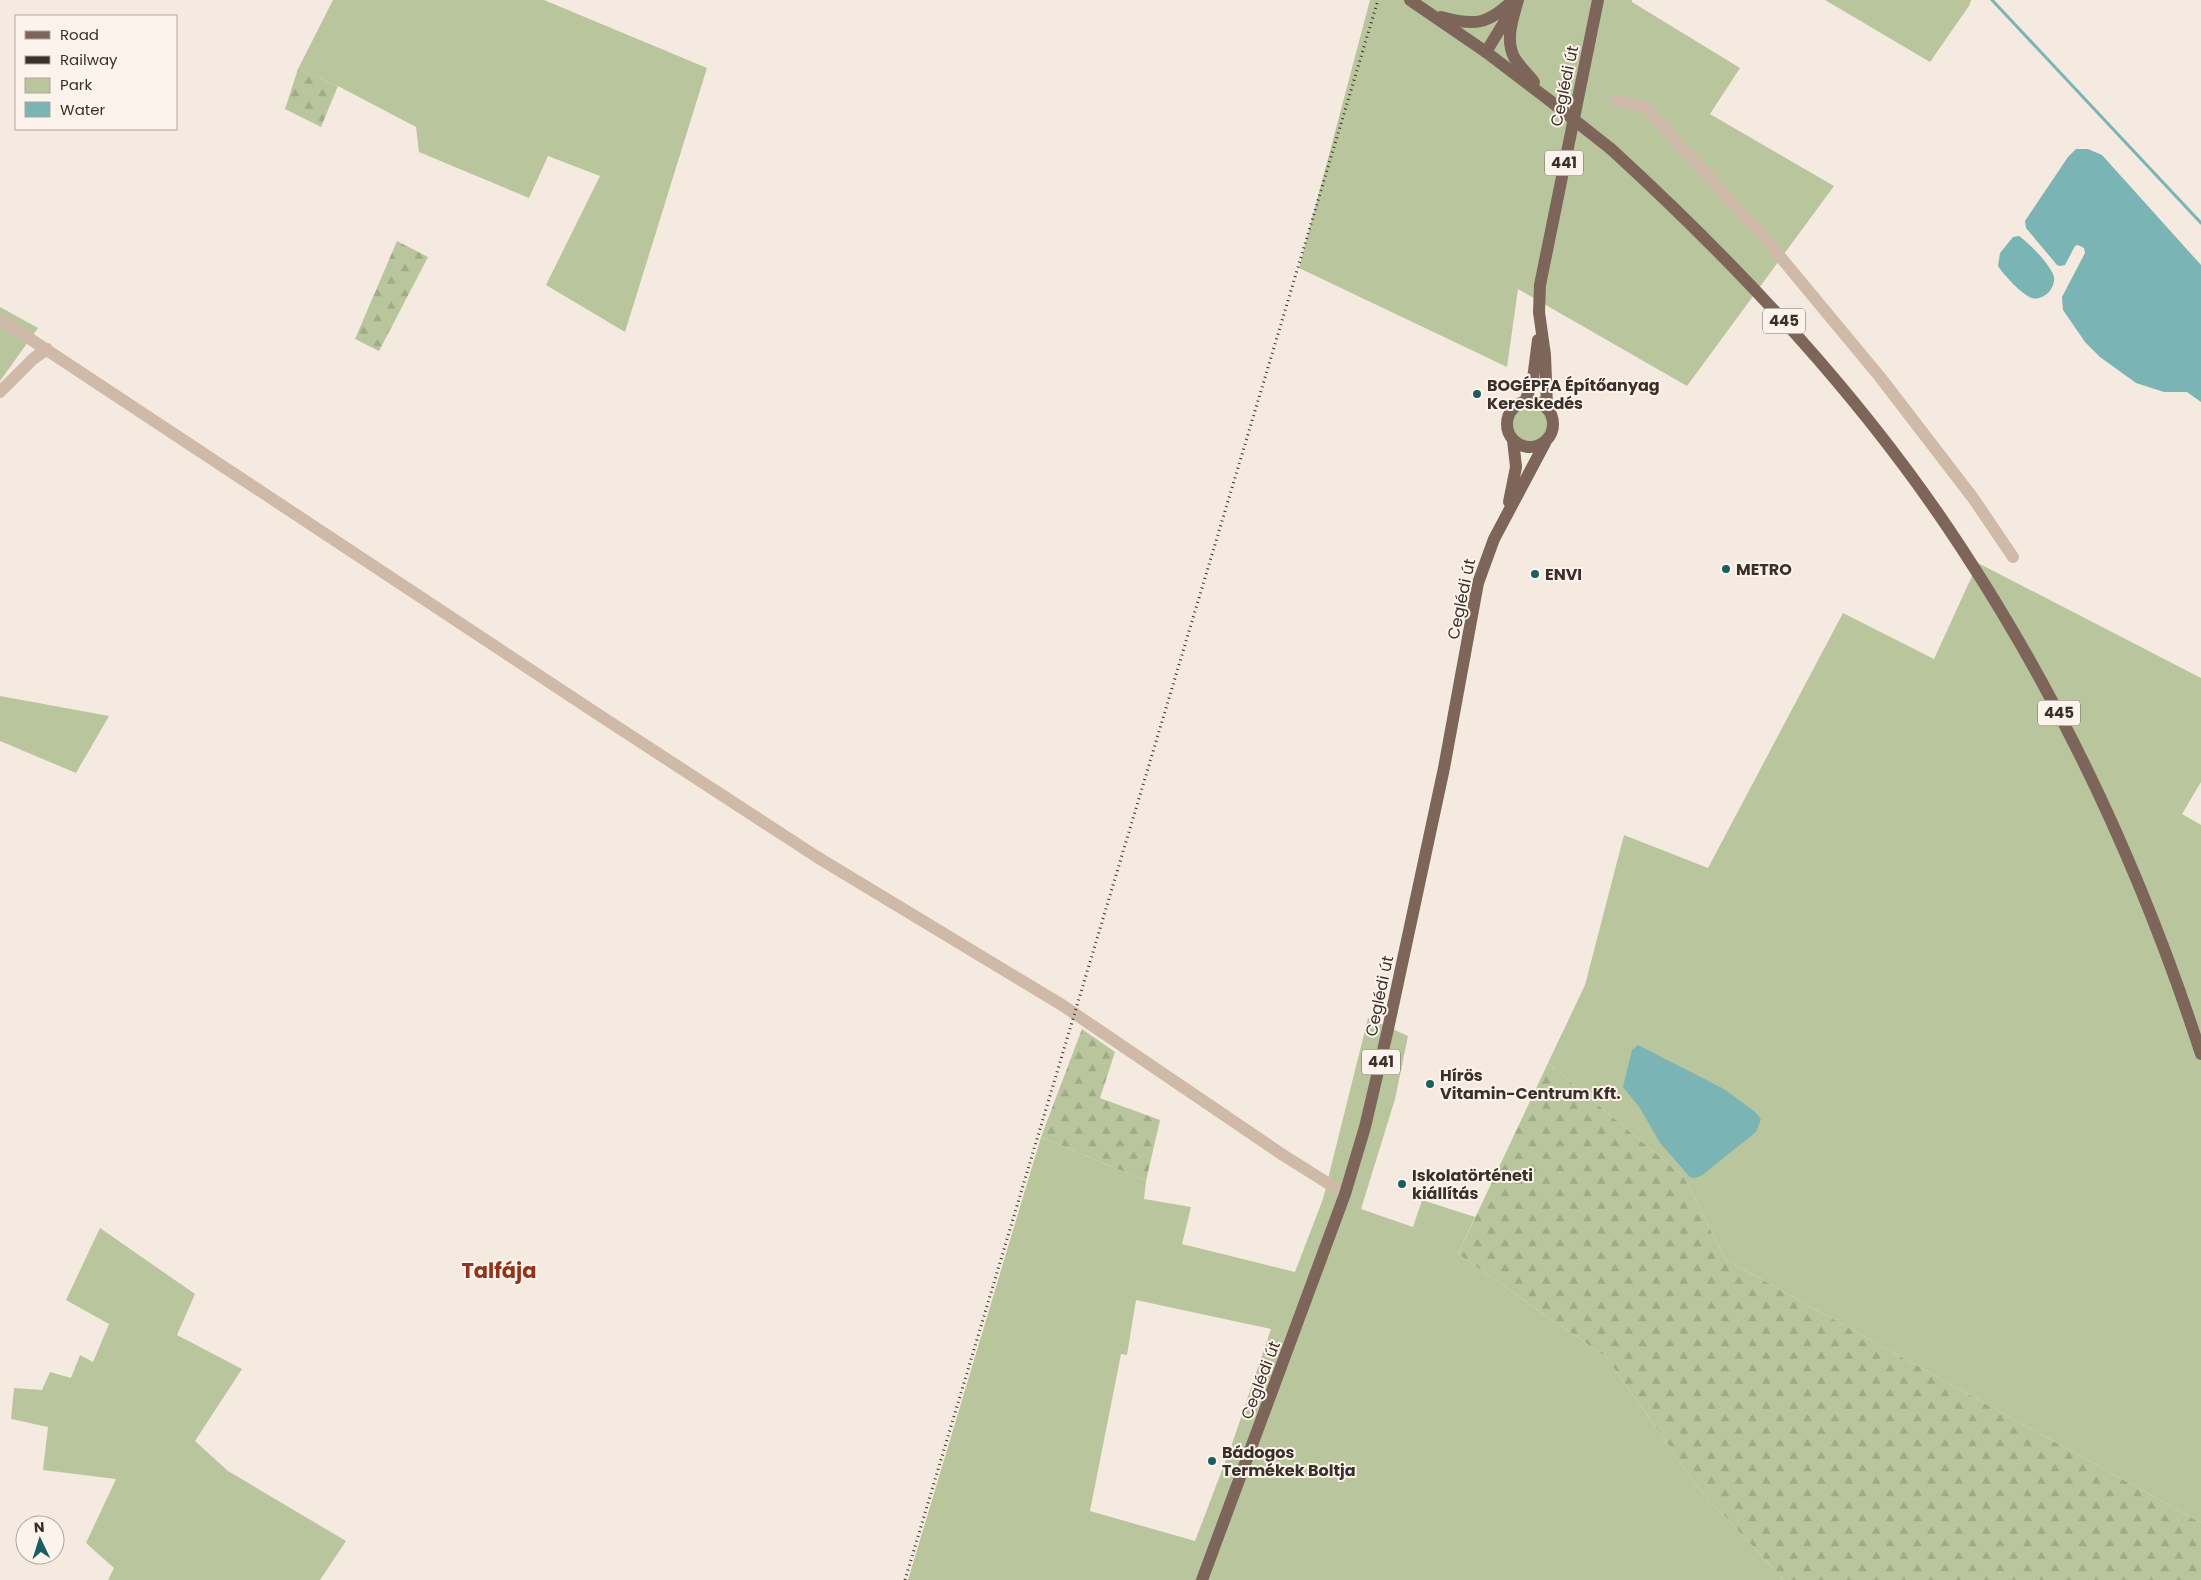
<svg xmlns="http://www.w3.org/2000/svg" width="2201" height="1580" viewBox="0 0 2201 1580" font-family="Poppins,sans-serif">
<style>
.green{fill:#b9c69d;fill-rule:evenodd}
.forest{fill:url(#forest-firs)}
.water{fill:#7bb4b5}
.lines{fill:none;stroke-linecap:round;stroke-linejoin:round}
.stream{stroke:#7bb4b5;stroke-width:3}
.minor{stroke:#cfb9a9;stroke-width:12}
.primary{stroke:#7e6559;stroke-width:12}
.rail{stroke:#3b2f29;stroke-width:3;stroke-dasharray:1 4;stroke-linecap:butt}
.primary-bridge{stroke:#7e6559;stroke-width:12}
.poi-dot{fill:#1b5e61;stroke:#fcf4ec;stroke-width:2}
.labels{text-anchor:middle;stroke-width:4;stroke-linejoin:round;paint-order:stroke}
.shield{fill:#fcf4ec;stroke:#756a64;stroke-width:1}
.shield-label{font-size:15px;font-weight:bold;fill:#3b2f29}
.street-label{font-size:16px;fill:#3b2f29;stroke:#fcf4ec}
.poi-label{font-size:16px;font-weight:bold;fill:#3b2f29;stroke:#fcf4ec;text-anchor:start}
.district-label{font-size:21px;font-weight:bold;fill:#91341b;stroke:#fcf4ec}
</style>
<defs>
<pattern id="forest-firs" width="22" height="20" patternUnits="userSpaceOnUse" patternTransform="scale(1.25)"><rect width="22" height="20" fill="#b9c69d"/><path d="M5 1l3.5 6h-7zM16 11l3.5 6h-7z" fill="#a0aa87"/></pattern>
</defs>
<rect width="100%" height="100%" fill="#f5eadf"/>
<!-- green -->
<g class="green">
<polygon points="333,0 544,0 707,68 625,332 546,285 600,176 548,156 529,198 419,152 416,127 338,86 298,69"/>
<polygon points="1370,0 1632,0 1632,2 1740,68 1710,114 1834,186 1687,386 1518,289 1507,367 1299,268"/>
<polygon points="1825,0 1971,0 1969,6 1930,62"/>
<polygon points="0,307 38,328 0,381"/>
<circle cx="1530" cy="424" r="18"/>
<polygon points="1978,563 2201,678 2201,782 2182,814 2201,825 2201,1523 1725,1259 1684,1177 1548,1063 1585,985 1624,835 1708,868 1843,613 1934,659"/>
<polygon points="0,696 109,716 76,773 0,741"/>
<path d="M1368,1018l40,18 -13,63 -34,110 52,18 9,-27 53,17 -17,37 149,104 93,132 84,90h-876l133,-443 105,44 -2,18 47,8 -9,37 113,28 28,-73zM1136,1300l135,29 -39,115 -37,97 -105,-30 31,-157 6,1z"/>
<polygon points="100,1228 195,1294 177,1335 242,1369 195,1441 228,1471 346,1541 320,1580 108,1580 114,1568 86,1543 116,1479 43,1470 48,1427 11,1419 14,1388 42,1390 50,1372 71,1378 80,1355 93,1362 109,1324 66,1300"/>
</g>
<!-- forest -->
<g class="forest">
<polygon points="298,69 338,86 321,127 285,109"/>
<polygon points="397,241 428,257 379,351 355,339"/>
<polygon points="1082,1029 1115,1052 1100,1098 1160,1120 1146,1181 1041,1137"/>
<polygon points="1548,1063 1684,1177 1725,1259 2201,1523 2201,1580 1784,1580 1700,1490 1607,1358 1458,1254"/>
</g>
<!-- water -->
<g class="water">
<polygon points="2076,149 2088,149 2102,155 2201,265 2201,402 2187,392 2164,392 2136,383 2100,357 2085,342 2063,310 2062,297 2085,253 2084,248 2078,245 2075,246 2065,265 2060,266 2057,265 2026,228 2025,221 2068,157"/>
<path d="M2019,236c10,7 32,29 35,41 1,6 -2,11 -5,15 -4,4 -11,8 -17,6 -10,-3 -29,-24 -34,-32l2,-13 13,-16z"/>
<polygon points="1638,1045 1724,1089 1754,1111 1761,1119 1756,1132 1701,1176 1695,1178 1690,1177 1660,1143 1640,1108 1623,1087 1632,1050"/>
</g>
<g class="lines">
<!-- stream -->
<polyline class="stream" points="1992,0 2201,223"/>
<!-- minor -->
<g class="minor">
<polyline points="1616,100 1645,107 1763,236 1880,377 1973,498 2013,557"/>
<polyline points="0,319 599,715 817,857 1062,1005 1283,1155 1345,1194"/>
<polyline points="0,392 33,359 47,349"/>
</g>
<!-- primary -->
<g class="primary">
<polyline points="1410,0 1486,52 1549,100"/>
<path d="M1518,0c-5,18 -13,39 -4,57 5,9 14,17 20,25"/>
<path d="M1441,17c33,9 47,8 72,-17"/>
<polyline points="1486,52 1511,11"/>
<path d="M1611,149c131,120 254,251 351,400 103,157 181,326 239,505"/>
<circle cx="1530" cy="424" r="23"/>
<polyline points="1525,402 1533,379 1538,340"/>
<polyline points="1547,406 1545,355 1539,312 1540,285 1598,0"/>
<polyline points="1509,502 1516,467 1513,440"/>
<polyline points="1202,1580 1345,1194 1365,1127 1388,1029 1444,768 1478,583 1494,539 1545,443"/>
</g>
<!-- rail -->
<polyline class="rail" points="905,1580 1378,0"/>
<!-- primary-bridge -->
<polyline class="primary-bridge" points="1549,100 1611,149"/>
</g>
<!-- markers -->
<g class="poi-dot">
<circle cx="1477" cy="394" r="5"/>
<circle cx="1726" cy="569" r="5"/>
<circle cx="1535" cy="574" r="5"/>
<circle cx="1430" cy="1084" r="5"/>
<circle cx="1402" cy="1184" r="5"/>
<circle cx="1212" cy="1461" r="5"/>
</g>
<g class="labels">
<!-- shield labels -->
<g class="shield">
<rect x="1545" y="150.5" width="38" height="25" rx="4"/>
<rect x="1763" y="308.5" width="42" height="25" rx="4"/>
<rect x="2038" y="700.5" width="42" height="25" rx="4"/>
<rect x="1362" y="1049.5" width="38" height="25" rx="4"/>
</g>
<g class="shield-label">
<text x="1564" y="168">441</text>
<text x="1784" y="326">445</text>
<text x="2059" y="718">445</text>
<text x="1381" y="1067">441</text>
</g>
<!-- street labels -->
<g class="street-label">
<text transform="translate(1564 86) rotate(-78)" y="6">Ceglédi út</text>
<text transform="translate(1461 599) rotate(-78)" y="6">Ceglédi út</text>
<text transform="translate(1379 996) rotate(-78)" y="6">Ceglédi út</text>
<text transform="translate(1260 1380) rotate(-69)" y="6">Ceglédi út</text>
</g>
<!-- poi labels -->
<g class="poi-label">
<text x="1487" y="391">BOGÉPFA Építőanyag<tspan x="1487" dy="18">Kereskedés</tspan></text>
<text x="1736" y="575">METRO</text>
<text x="1545" y="580">ENVI</text>
<text x="1440" y="1081">Hírös<tspan x="1440" dy="18">Vitamin-Centrum Kft.</tspan></text>
<text x="1412" y="1181">Iskolatörténeti<tspan x="1412" dy="18">kiállítás</tspan></text>
<text x="1222" y="1458">Bádogos<tspan x="1222" dy="18">Termékek Boltja</tspan></text>
</g>
<!-- district labels -->
<g class="district-label">
<text x="499" y="1278">Talfája</text>
</g>
</g>
<!-- legend -->
<rect x="15" y="15" width="162" height="115" fill="#fcf4ec" stroke="#afa59e"/>
<rect x="25" y="31" width="25" height="8" fill="#7e6559" stroke="#afa59e"/>
<text x="60" y="40" font-size="15" fill="#3b2f29">Road</text>
<rect x="25" y="56" width="25" height="8" fill="#3b2f29" stroke="#afa59e"/>
<text x="60" y="65" font-size="15" fill="#3b2f29">Railway</text>
<rect x="25" y="78" width="25" height="15" fill="#b9c69d" stroke="#afa59e"/>
<text x="60" y="90" font-size="15" fill="#3b2f29">Park</text>
<rect x="25" y="102" width="25" height="15" fill="#7bb4b5" stroke="#afa59e"/>
<text x="60" y="115" font-size="15" fill="#3b2f29">Water</text>
<!-- north arrow -->
<g transform="translate(40 1540) rotate(356)"><circle r="24" fill="#fcf4ec" stroke="#afa59e"/>
<path d="M0-4L9 19L0 12L-9 19Z" fill="#1b5e61"/>
<text y="-8" font-size="14" font-weight="bold" text-anchor="middle" fill="#3b2f29">N</text>
</g>
</svg>
